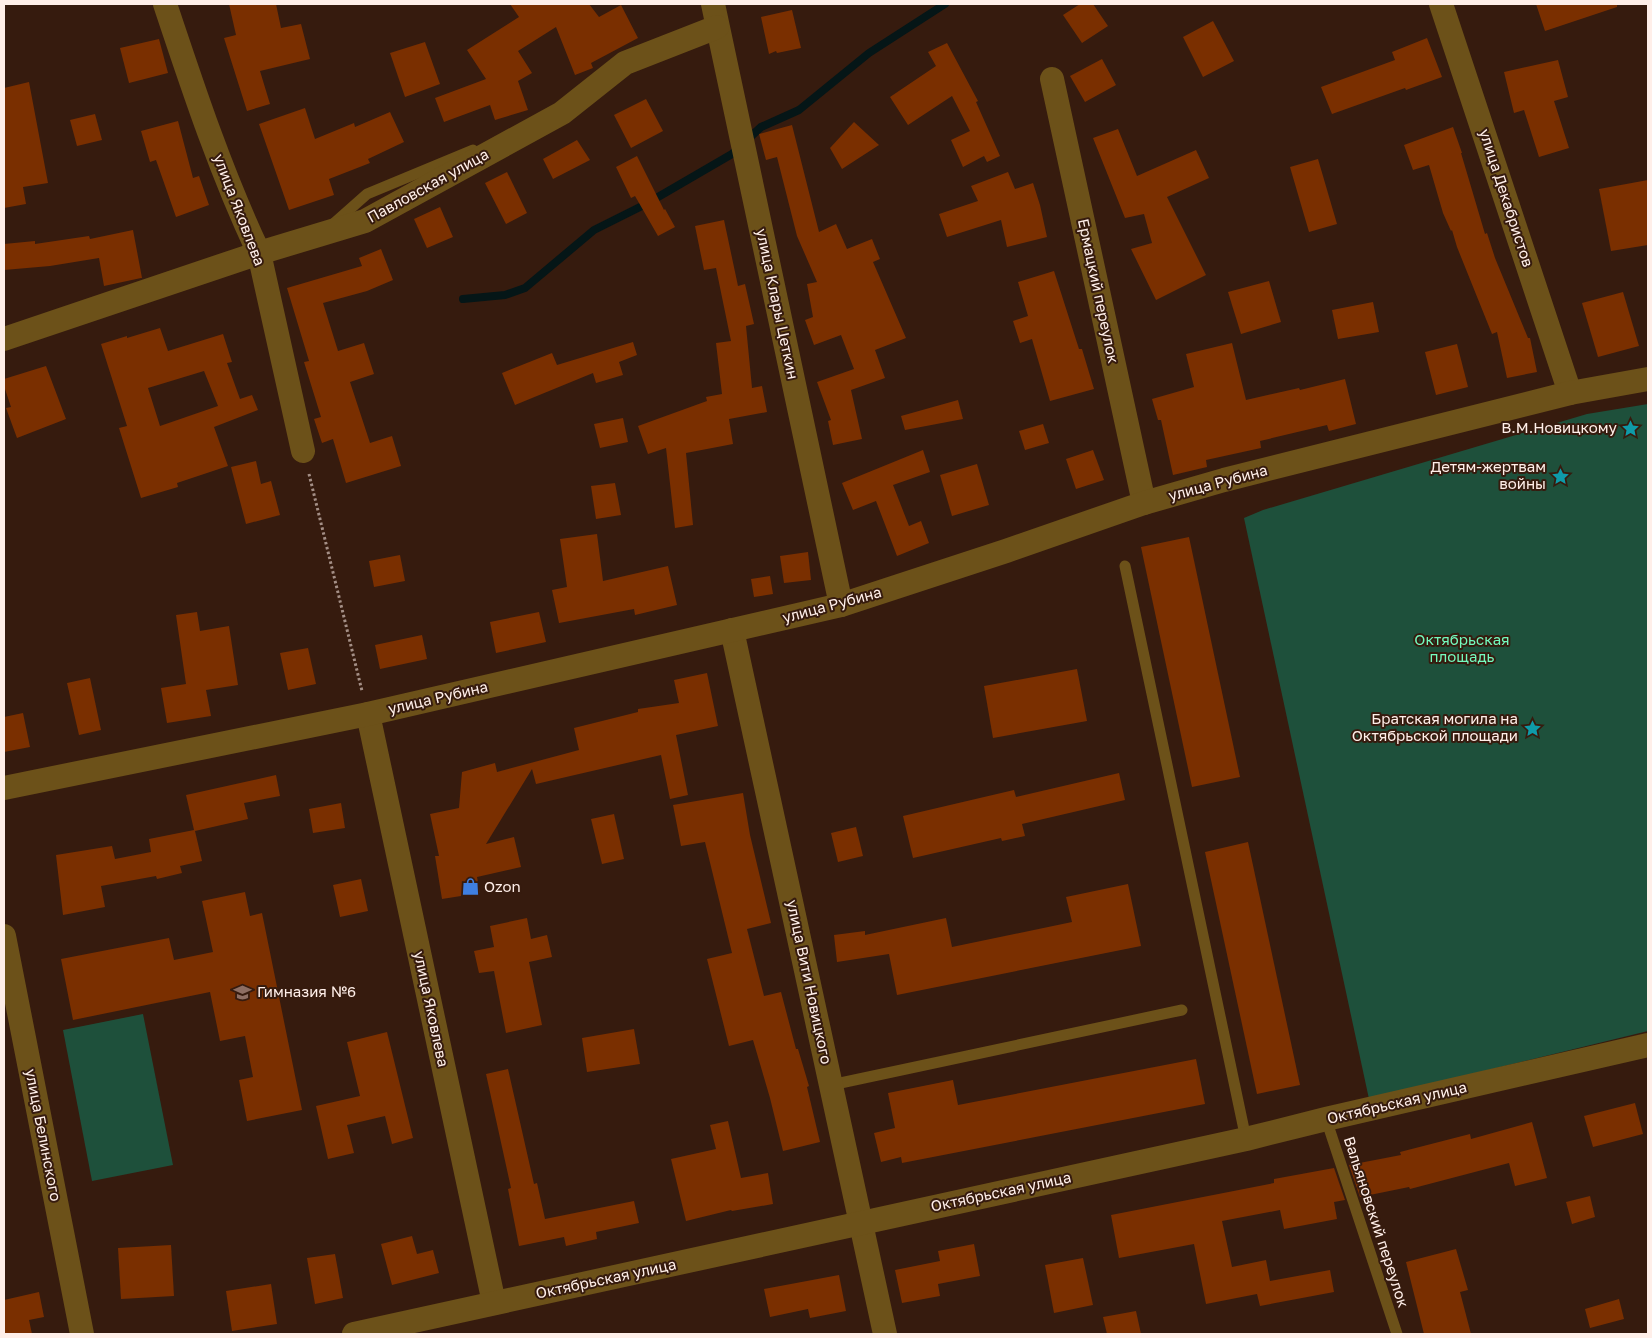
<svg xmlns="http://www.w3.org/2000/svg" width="1652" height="1338" viewBox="0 0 1652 1338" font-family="'Golos Text',sans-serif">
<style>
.green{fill:#1e503b}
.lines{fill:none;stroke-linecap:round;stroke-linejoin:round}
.stream{stroke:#051617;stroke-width:8}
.building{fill:#7a2f00;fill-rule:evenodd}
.path{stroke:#a48f86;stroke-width:3;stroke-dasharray:2.5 2.5;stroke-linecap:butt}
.service{stroke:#6c5119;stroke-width:11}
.minor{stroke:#6c5119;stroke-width:24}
.labels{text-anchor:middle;stroke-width:4;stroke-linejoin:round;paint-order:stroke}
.street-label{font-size:15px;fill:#ffefe9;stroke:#361b0e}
.poi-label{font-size:15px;fill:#ffefe9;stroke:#361b0e;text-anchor:end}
.park-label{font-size:15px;fill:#73fbbf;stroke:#361b0e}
</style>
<rect width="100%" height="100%" fill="#361b0e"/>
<!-- green -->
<g class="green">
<polygon points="1648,404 1648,1031 1369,1099 1244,518 1263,510 1587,414"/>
<polygon points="143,1014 173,1165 92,1181 63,1030"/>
</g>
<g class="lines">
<!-- stream -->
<polyline class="stream" points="463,299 505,295 525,288 594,230 646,204 732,154 761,127 799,110 869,53 945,4"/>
</g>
<!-- building -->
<g class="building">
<polygon points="229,4 276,4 281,28 301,24 310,59 260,71 270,104 247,111 224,38 236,35"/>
<polygon points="510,4 589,4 599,17 621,5 638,38 591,63 593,68 575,75 556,27 518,51 532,73 518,81 528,110 495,120 490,105 444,122 435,98 486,79 467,50 519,17"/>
<polygon points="1080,4 1093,4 1108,26 1082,43 1063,15"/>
<polygon points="1536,4 1617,4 1617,7 1545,31"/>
<polygon points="792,10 801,48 777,53 776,51 769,54 761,17"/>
<polygon points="1213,21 1234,61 1203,77 1183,37"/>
<polygon points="1427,38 1442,77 1406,90 1405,88 1332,114 1321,87 1395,60 1392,52"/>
<polygon points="159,39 168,73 129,83 120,48"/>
<polygon points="425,42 440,84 405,97 390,53"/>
<polygon points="947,43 978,101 976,102 1000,156 987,162 984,156 963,167 951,140 970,131 952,96 908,125 890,97 936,66 928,52"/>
<polygon points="1102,59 1116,85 1085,102 1070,76"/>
<polygon points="1558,60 1568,97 1554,101 1569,148 1539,157 1524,110 1514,113 1504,72"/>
<polygon points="29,82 48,183 23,187 26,204 4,208 4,88"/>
<polygon points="646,99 663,131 631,148 614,115"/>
<polygon points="305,108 315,139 354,123 355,127 390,112 404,142 368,159 370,163 329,179 334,195 289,210 259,124"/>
<polygon points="95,114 102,140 77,146 70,120"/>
<polygon points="178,121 193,178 199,176 209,205 176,217 156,160 150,162 141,131"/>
<polygon points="854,122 879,145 842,169 830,148"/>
<polygon points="792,125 819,232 836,224 847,249 872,239 880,259 873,262 906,338 875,350 885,378 851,390 862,439 833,445 828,421 831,420 817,382 854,369 841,335 814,345 805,320 813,317 807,284 817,282 797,236 777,157 766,160 759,134"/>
<polygon points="1453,127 1462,153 1461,153 1485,234 1487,233 1495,258 1528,338 1530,338 1537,372 1507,378 1497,332 1492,334 1457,247 1452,230 1451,231 1443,213 1429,165 1413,170 1404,145"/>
<polygon points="1118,129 1137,176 1196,150 1209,178 1167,197 1206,275 1156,300 1131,249 1152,243 1144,214 1125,218 1093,138"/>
<polygon points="577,140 590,160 553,179 543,159"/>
<polygon points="637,156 664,210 665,209 675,227 658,236 635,196 631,198 616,167"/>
<polygon points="1318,159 1337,224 1309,232 1290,167"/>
<polygon points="507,172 527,213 506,224 485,183"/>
<polygon points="1008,172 1015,189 1033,183 1040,205 1047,237 1007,247 1001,220 947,237 939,214 978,201 971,186"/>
<polygon points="1648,180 1648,245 1611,251 1599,189"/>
<polygon points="440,207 453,237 427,248 414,219"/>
<polygon points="724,220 738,286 745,284 754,324 746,326 752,388 762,386 767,412 729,419 733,444 686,453 693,525 675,528 666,448 648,454 638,426 707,401 706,397 722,394 716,343 731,341 716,268 704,270 695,226"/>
<polygon points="133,230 142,278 141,278 104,286 99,258 50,266 4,270 4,244 35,241 35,244 89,236 90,239"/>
<polygon points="381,249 393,280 367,291 323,303 338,351 364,343 374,374 350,382 370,443 392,436 401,466 346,483 333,439 322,443 314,419 321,417 304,362 309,361 287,288 362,266 359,258"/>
<polygon points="1054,271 1079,349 1082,349 1094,389 1050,401 1032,339 1020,343 1013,321 1028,316 1018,282"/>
<polygon points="1269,281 1281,322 1241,334 1228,292"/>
<polygon points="1623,292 1639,346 1598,357 1582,303"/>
<polygon points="1373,302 1379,332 1338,339 1332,310"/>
<path d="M160,328l8,23 55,-17 9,28 -5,1 13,36 12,-4 6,15 -44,17 14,39 -51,17 1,4 -37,11 -22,-70 8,-2 -26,-82 26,-8v2zM204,371l14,35 -58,20 -12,-38z"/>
<polygon points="633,342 637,355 619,362 623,375 596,383 593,373 515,405 502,373 552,353 557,365"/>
<polygon points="1232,343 1246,400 1299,388 1300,390 1345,379 1356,424 1329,431 1327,425 1260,441 1261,448 1206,460 1207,467 1173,475 1161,420 1158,420 1152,399 1194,387 1186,354"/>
<polygon points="1457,344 1468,387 1436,395 1425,352"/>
<polygon points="46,366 66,419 17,438 6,408 11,407 4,386 4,379"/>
<polygon points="958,400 963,419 905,430 901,416"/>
<polygon points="623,418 628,442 600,448 594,424"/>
<polygon points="1043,424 1049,443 1025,450 1019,431"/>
<polygon points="923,450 930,472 893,485 909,526 921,521 929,543 897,556 876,501 853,510 842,483"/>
<polygon points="1093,450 1104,480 1076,489 1066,459"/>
<polygon points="256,461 261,484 271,481 280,515 246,524 231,467"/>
<polygon points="977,464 989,505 952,516 940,475"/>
<polygon points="615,483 621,515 596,519 591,486"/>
<polygon points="597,534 603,581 668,566 677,605 635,615 634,609 559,623 552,590 567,587 560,539"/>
<polygon points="1189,537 1240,777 1192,787 1141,547"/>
<polygon points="808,552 811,580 784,583 780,556"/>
<polygon points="400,555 405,581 374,587 369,561"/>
<polygon points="770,576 773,594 754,597 751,579"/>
<polygon points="197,612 200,631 229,626 238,685 206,690 211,716 167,723 161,688 186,684 176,615"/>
<polygon points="539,612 546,642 496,653 490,622"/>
<polygon points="422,635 427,659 380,669 375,645"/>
<polygon points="308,648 316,684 288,690 280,653"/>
<polygon points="1077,669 1087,721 993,738 984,686"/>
<polygon points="707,673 718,726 676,735 688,795 670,799 661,755 536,784 532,769 486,844 514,837 521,867 477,877 480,893 442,899 435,856 439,856 430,814 459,808 462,772 495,763 497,772 579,750 574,728 638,712 638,709 679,703 674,680"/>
<polygon points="90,678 101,730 79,735 67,683"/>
<polygon points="23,713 30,747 4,752 4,717"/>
<polygon points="1119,773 1125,800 1022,824 1025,836 1002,841 1001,838 913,858 903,816 1014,790 1016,797"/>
<polygon points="276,775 280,796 244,803 248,819 195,831 202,861 180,866 182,873 157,879 156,876 101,886 105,907 63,915 56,855 112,846 115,859 151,852 149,839 194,830 186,795"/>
<polygon points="743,793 750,835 771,923 747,929 764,996 781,992 796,1049 798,1049 809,1086 807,1087 820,1142 783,1151 770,1098 753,1040 729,1046 707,959 732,953 705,842 681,846 673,805"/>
<polygon points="341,803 345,828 313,833 309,809"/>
<polygon points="614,814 624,859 602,864 591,819"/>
<polygon points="856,827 863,856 838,862 831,833"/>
<polygon points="1248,842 1300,1085 1257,1094 1205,852"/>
<polygon points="361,879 368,911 340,917 333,885"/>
<polygon points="1128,884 1141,946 897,995 889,954 837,962 834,935 865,931 865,935 946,918 952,947 1072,922 1066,897"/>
<polygon points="245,892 250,916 262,913 302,1110 247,1121 239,1080 253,1077 245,1036 220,1041 210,992 73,1020 61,959 169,938 174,960 213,952 202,901"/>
<polygon points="527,918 531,939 547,935 552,957 529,962 542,1025 506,1033 494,971 479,973 474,951 494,947 490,926"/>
<polygon points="634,1029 640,1064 587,1072 582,1038"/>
<polygon points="387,1032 413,1138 392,1144 385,1116 347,1125 354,1153 328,1159 316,1106 360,1096 347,1042"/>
<polygon points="1196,1059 1205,1104 902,1163 901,1157 881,1162 874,1133 895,1128 888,1093 953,1080 958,1105"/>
<polygon points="508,1069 534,1184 537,1183 545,1219 634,1201 639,1223 596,1232 597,1239 566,1246 564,1237 519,1246 508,1189 511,1188 486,1074"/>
<polygon points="1635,1103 1643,1134 1593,1147 1584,1116"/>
<polygon points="728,1121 741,1178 768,1173 773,1204 732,1211 731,1210 686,1221 671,1159 716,1149 710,1125"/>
<polygon points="1532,1122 1547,1178 1515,1186 1509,1163 1410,1189 1409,1187 1360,1197 1349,1165 1401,1155 1400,1152 1470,1134 1471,1139"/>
<polygon points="1334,1168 1345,1200 1334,1202 1337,1219 1284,1229 1280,1210 1222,1221 1232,1267 1266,1260 1270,1281 1330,1270 1334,1292 1260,1306 1257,1294 1206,1304 1194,1244 1119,1258 1111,1215 1274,1183 1274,1179"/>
<polygon points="1590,1196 1595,1217 1572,1224 1566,1202"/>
<polygon points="412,1236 417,1254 433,1250 439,1273 392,1285 381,1244"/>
<polygon points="974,1244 980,1276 938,1284 940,1296 902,1303 895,1270 940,1261 938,1251"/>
<polygon points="171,1245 174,1296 121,1299 118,1248"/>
<polygon points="1456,1249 1468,1290 1460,1292 1471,1334 1424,1334 1406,1262"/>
<polygon points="335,1254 343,1298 315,1304 307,1258"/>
<polygon points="1083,1258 1093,1305 1054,1313 1045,1265"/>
<polygon points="839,1275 846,1311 810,1318 808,1309 770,1317 764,1289"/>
<polygon points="271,1284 277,1324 232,1331 226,1291"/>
<polygon points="39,1292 44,1317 29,1320 32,1334 4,1334 4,1300"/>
<polygon points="1619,1299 1624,1319 1590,1328 1585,1309"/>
<polygon points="1136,1311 1141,1334 1107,1334 1103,1317"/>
</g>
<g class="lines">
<!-- path -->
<polyline class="path" points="309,474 362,691"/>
<!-- service -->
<g class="service">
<polyline points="332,225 367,194 473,150"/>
<polyline points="1125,566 1246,1139"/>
<polyline points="831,1085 1182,1010"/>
<polyline points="1326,1119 1397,1334"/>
</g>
<!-- minor -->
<g class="minor">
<path d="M165,4c28,84 56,169 94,249l44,198"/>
<polyline points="713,4 841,605"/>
<polyline points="1441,4 1570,393"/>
<polyline points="1052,79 1144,503"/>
<polyline points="4,339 259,253 365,221 562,113 625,63 717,27"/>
<polyline points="732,630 885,1334"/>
<polyline points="368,714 494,1303"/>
<polyline points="4,788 368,714 841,605 1006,551 1144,503 1224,480 1570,393 1648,379"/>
<polyline points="4,936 82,1334"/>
<polyline points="354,1334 1246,1139 1326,1119 1648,1045"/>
</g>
</g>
<!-- icons -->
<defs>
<symbol id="sight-bare" viewBox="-9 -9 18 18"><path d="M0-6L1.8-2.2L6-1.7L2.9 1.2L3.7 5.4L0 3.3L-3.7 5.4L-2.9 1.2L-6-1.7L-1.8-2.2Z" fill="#0f9aa8" stroke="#361b0e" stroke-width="2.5" paint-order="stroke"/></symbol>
<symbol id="shop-bare" viewBox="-9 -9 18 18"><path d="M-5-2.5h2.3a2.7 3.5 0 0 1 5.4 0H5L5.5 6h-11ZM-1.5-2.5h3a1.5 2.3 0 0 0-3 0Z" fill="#3f7fe0" stroke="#361b0e" stroke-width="2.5" paint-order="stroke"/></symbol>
<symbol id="school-bare" viewBox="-9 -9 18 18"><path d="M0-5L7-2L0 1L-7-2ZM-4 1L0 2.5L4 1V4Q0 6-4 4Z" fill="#8d6e63" stroke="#361b0e" stroke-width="2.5" paint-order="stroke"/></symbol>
</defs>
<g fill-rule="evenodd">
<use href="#sight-bare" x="1618" y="416" width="25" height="25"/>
<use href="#sight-bare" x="1548" y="464" width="25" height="25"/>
<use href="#sight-bare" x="1520" y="716" width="25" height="25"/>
<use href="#shop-bare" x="458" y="874" width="25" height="25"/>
<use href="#school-bare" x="230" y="980" width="25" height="25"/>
</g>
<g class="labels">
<!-- street labels -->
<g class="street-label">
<text transform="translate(428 186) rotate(-29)" y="5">Павловская улица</text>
<text transform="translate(1506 198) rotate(72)" y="5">улица Декабристов</text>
<text transform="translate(239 210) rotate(69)" y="5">улица Яковлева</text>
<text transform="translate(1098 291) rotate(78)" y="5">Ермацкий переулок</text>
<text transform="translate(777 304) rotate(78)" y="5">улица Клары Цеткин</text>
<text transform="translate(1218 483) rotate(-15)" y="5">улица Рубина</text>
<text transform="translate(832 605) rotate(-15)" y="5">улица Рубина</text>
<text transform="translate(438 698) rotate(-13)" y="5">улица Рубина</text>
<text transform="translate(809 982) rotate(78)" y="5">улица Вити Новицкого</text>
<text transform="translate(431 1009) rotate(78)" y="5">улица Яковлева</text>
<text transform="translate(1397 1103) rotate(-13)" y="5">Октябрьская улица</text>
<text transform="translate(43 1135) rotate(79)" y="5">улица Белинского</text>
<text transform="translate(1001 1192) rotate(-12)" y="5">Октябрьская улица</text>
<text transform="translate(1376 1222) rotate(72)" y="5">Вальяновский переулок</text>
<text transform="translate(606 1279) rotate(-12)" y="5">Октябрьская улица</text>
</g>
<!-- poi labels -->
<g class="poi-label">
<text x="1617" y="433">В.М.Новицкому</text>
<text x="1546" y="472">Детям-жертвам<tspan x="1546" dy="17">войны</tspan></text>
<text x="1518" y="724">Братская могила на<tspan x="1518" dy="17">Октябрьской площади</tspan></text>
<text x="484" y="892" text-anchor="start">Ozon</text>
<text x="257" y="997" text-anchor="start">Гимназия №6</text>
</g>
<!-- park labels -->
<g class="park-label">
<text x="1462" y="645">Октябрьская<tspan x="1462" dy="17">площадь</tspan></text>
</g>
</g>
<!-- border -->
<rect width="1652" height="1338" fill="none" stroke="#ffefe9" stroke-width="10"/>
</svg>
